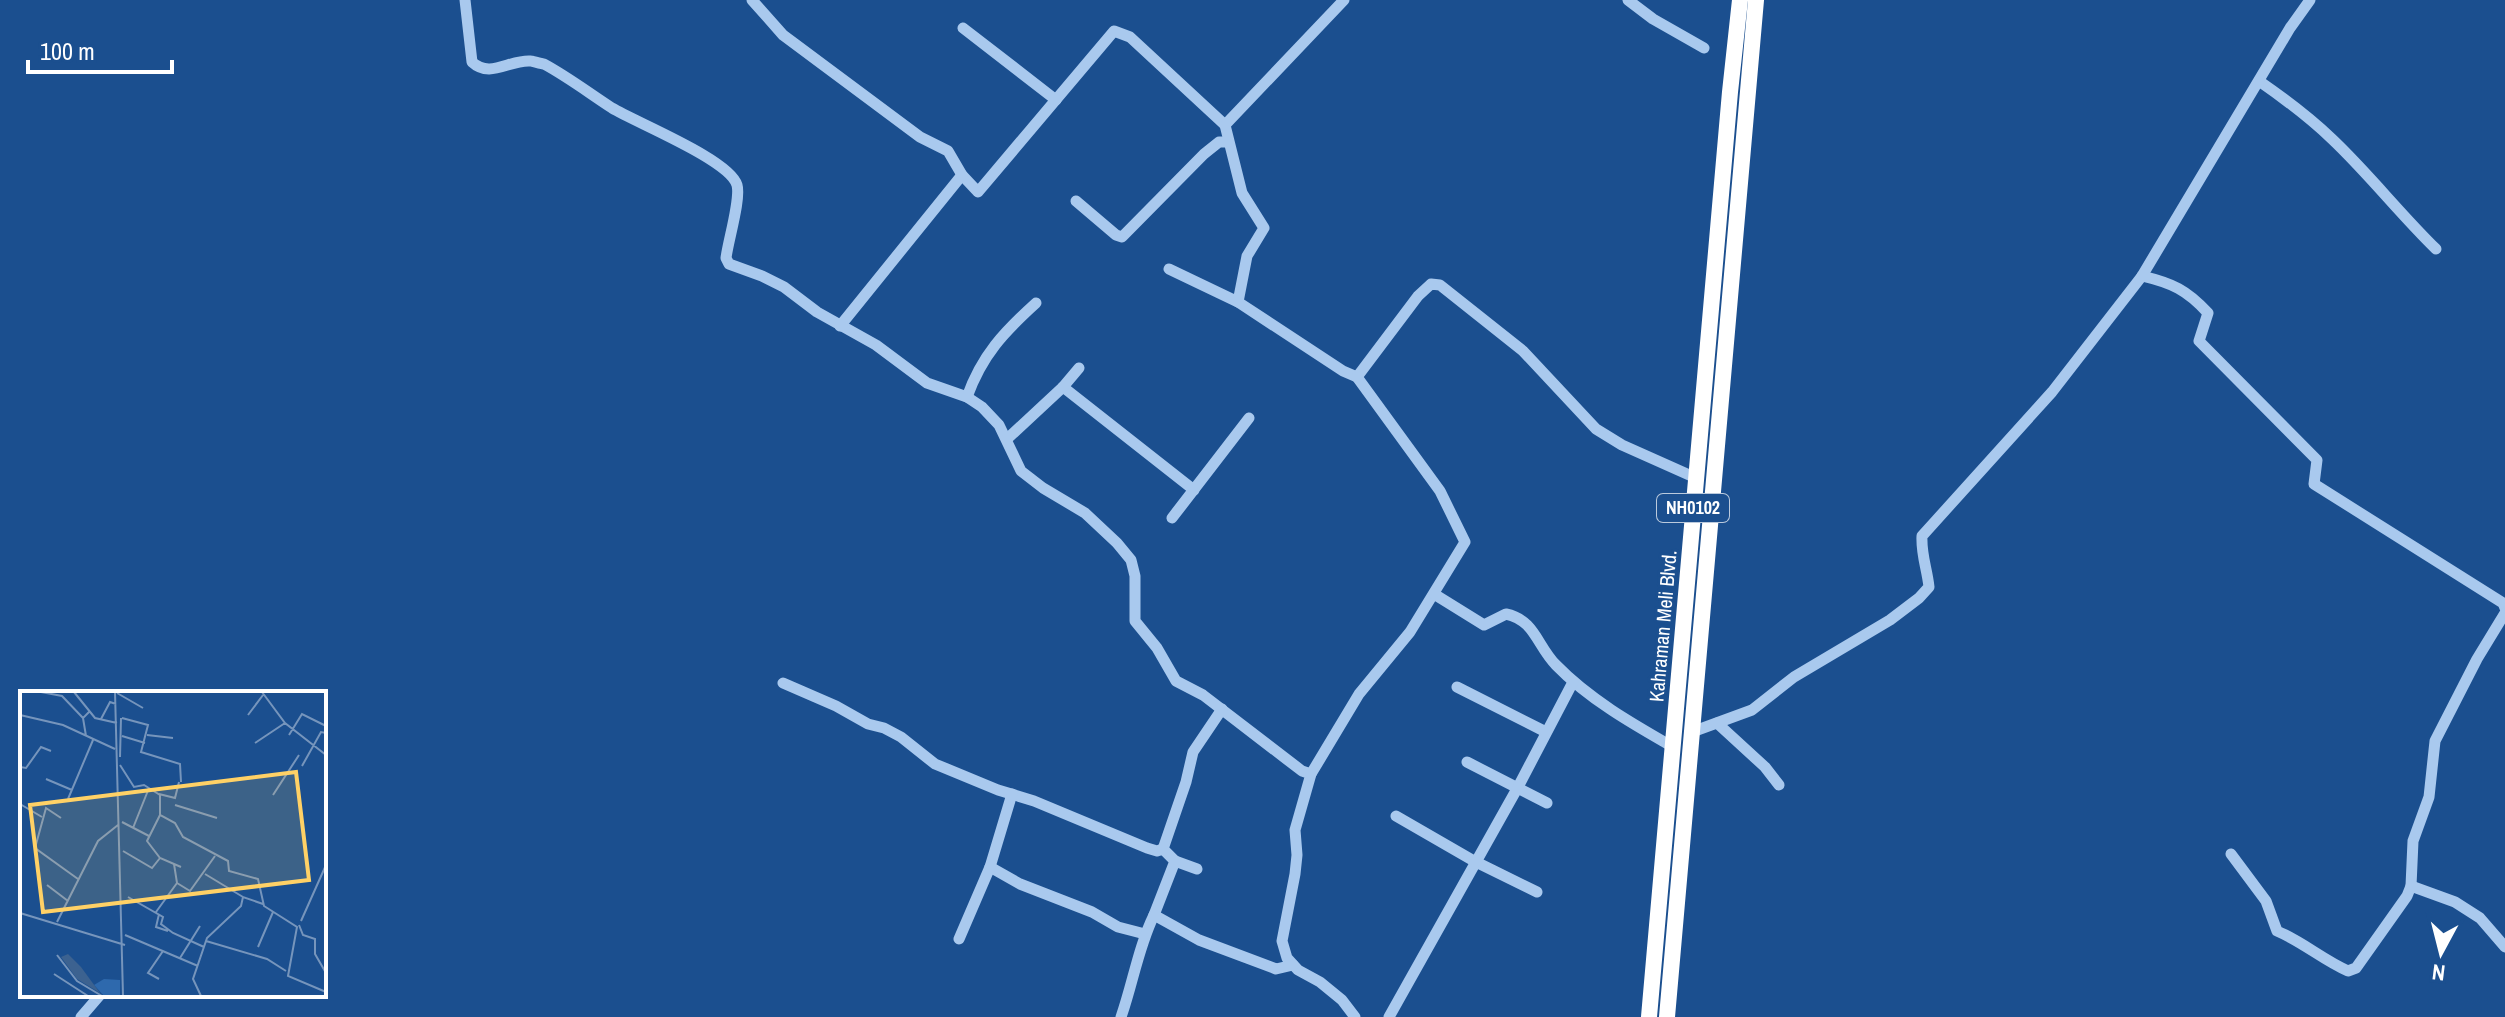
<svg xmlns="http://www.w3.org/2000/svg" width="2505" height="1017" viewBox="0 0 2505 1017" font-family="'Archivo Narrow',sans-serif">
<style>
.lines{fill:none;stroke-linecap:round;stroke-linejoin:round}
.minor{stroke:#a9c9ee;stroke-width:11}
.highway{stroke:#fff;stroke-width:16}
.labels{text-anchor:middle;stroke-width:6;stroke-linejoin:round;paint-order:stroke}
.shield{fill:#1b4f8f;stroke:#bbcadd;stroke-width:2}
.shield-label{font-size:18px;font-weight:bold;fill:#fff}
.street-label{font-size:20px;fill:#fff;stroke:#1b4f8f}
.inset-road{fill:none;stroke:#7695bc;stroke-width:2}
.view{fill:#ffd166;fill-opacity:0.15;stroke:#ffd166;stroke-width:4}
.inset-edge{fill:none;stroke:#fff;stroke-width:4}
</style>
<rect width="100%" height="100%" fill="#1b4f8f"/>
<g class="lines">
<!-- minor -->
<g class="minor">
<path d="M465,0l7,62c18,17 38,-3 59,-1 1,0 11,3 13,3 24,13 45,29 68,44 25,15 118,52 125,77 4,14 -9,56 -11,73l3,6 33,12 22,11 33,25 59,33 51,38 40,14 15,10 17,18 22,46 22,17 42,25 32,30 14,17 4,16v45l22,27 19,33 27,14 99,76 9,3 -16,56 2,25 -2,19 -13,67 5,17 11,12 22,12 22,18 13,17"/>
<polyline points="752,0 783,35 920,137 948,151 962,175 978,192 1114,31 1130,37 1225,125 1242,193 1264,228 1247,256 1238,302"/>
<polyline points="1628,0 1653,19 1704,48"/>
<polyline points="963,28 1056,100"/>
<path d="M2259,81c26,18 50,36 73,58 37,35 68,75 104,110"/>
<polyline points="1225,125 1344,0"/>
<polyline points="1076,201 1116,235 1122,237 1204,154 1219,142 1228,142"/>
<polyline points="1169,269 1238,302 1343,371 1357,377 1440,491 1465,542 1410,632 1359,694 1311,774"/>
<path d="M2142,276c30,7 45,14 66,37l-9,28 118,119 -3,24 189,119 2,5"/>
<polyline points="840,326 962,175"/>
<polyline points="1357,377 1418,296 1431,284 1440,285 1523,351 1596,429 1622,445 1696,478"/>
<polyline points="1063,387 1194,490"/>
<path d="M967,397c15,-42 37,-65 69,-94"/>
<polyline points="1007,439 1063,387 1079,368"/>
<polyline points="1172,518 1249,418"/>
<path d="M1434,594l50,31 22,-11c29,6 31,32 50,51 33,34 75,58 117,82"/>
<polyline points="783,683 836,706 868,724 884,728 901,737 935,764 998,790 1034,801 1147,848 1157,851 1163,849"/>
<polyline points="1457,687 1546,732"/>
<polyline points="1717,723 1765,767 1779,785"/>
<path d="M1692,732l60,-22 42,-33 96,-57 29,-22 10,-11c-2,-19 -8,-32 -7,-51l130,-144 90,-116 148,-248 20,-28"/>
<polyline points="1467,762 1547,803"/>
<polyline points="1396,816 1474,861 1537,892"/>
<path d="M2231,854l35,47 11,30c26,11 46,29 71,40l8,-3 51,-72 4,-10 2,-45 16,-44 6,-56 42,-82 28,-46"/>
<polyline points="1175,861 1197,869"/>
<polyline points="990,867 1020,884 1092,912 1118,927 1145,934"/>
<polyline points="2411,886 2455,902 2480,918 2505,947"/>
<polyline points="1154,915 1175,861 1163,849 1186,782 1193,752 1222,709"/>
<polyline points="959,939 990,867 1012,794"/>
<polyline points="81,1017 100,995"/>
<path d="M1121,1017c12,-34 17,-69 33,-102l45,25 77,29 17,-4"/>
<polyline points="1389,1017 1518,787 1573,682"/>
</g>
<!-- highway -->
<g class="highway">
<polyline points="1649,1017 1730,92 1740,0"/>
<polyline points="1667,1017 1756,0"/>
</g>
</g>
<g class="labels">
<!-- shield labels -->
<rect class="shield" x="1657" y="494" width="72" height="28" rx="6"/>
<g class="shield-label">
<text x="1693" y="514">NH0102</text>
</g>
<!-- street labels -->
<g class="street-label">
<text transform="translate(1663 626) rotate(-85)" y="7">Kahraman Meli Blvd.</text>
</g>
</g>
<!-- overview -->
<g transform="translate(20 691)">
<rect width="306" height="306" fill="#1b4f8f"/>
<path d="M84,288l16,1v16h-16l-10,-11z" fill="#2e69ad"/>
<path d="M48,263l13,13 19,26 -23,-14 -16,-22z" fill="#3c6290"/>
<path class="inset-road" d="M21,1l21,4 21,22M54,1l21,26 22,5M95,1l8,304M242,1l23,31 41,32M97,2l26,15M0,24l43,10 52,24M228,24l15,-20M102,27l26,7 -7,27 39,12 1,18M81,28l9,-17 6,2M127,44l26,3M269,44l13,-21 24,12M66,45l-3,-18 6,-6M102,45l23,7M235,52l30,-20M100,66l1,-39M100,74l14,22 10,-2 16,10v20l15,8 8,14 45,24 1,10 29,8 6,27 33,21 -9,49 38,16M282,75l19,-34 5,1M0,76l6,1 15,-21 10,4M26,88l26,11M139,103l16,4 4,-16M253,104l26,-40M48,108l25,-59M0,113l22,13M155,114l42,13M140,124l-13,26 13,17 21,9M41,127l-15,-10 -11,40 43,31M102,131l27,14M113,137l16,-40M103,160l29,17 8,-10M154,173l3,19 13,8 25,-35M185,183l38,23M27,194l21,16M108,206l35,20 -2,7 12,9 31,14M136,221l21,-29M0,222l105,32M139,223l-3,13 12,4M281,230l25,-56M37,231l41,-81 20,-16M279,234l4,10 12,4v15l11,19M105,244l73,31M186,250l61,18 19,12M238,256l15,-35M37,264l20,26 25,15M160,267l20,-32M34,283l34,22M139,288l-11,-6 15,-22M181,305l-8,-17 14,-41 34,-32 2,-9 20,7"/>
<path class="view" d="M276,81l13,108 -266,32 -13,-107z"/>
<rect width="306" height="306" class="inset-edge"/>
</g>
<!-- north arrow -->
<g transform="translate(2441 953) rotate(187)" stroke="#1b4f8f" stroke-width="6" paint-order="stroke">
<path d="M0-6L14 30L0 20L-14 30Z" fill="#ffffff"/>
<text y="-12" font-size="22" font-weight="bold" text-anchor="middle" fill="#ffffff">N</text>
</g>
<!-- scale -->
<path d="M28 60v12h144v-12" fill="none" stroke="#ffffff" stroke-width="4"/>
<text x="40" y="60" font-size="24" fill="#ffffff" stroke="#1b4f8f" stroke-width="6" paint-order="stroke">100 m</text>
</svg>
